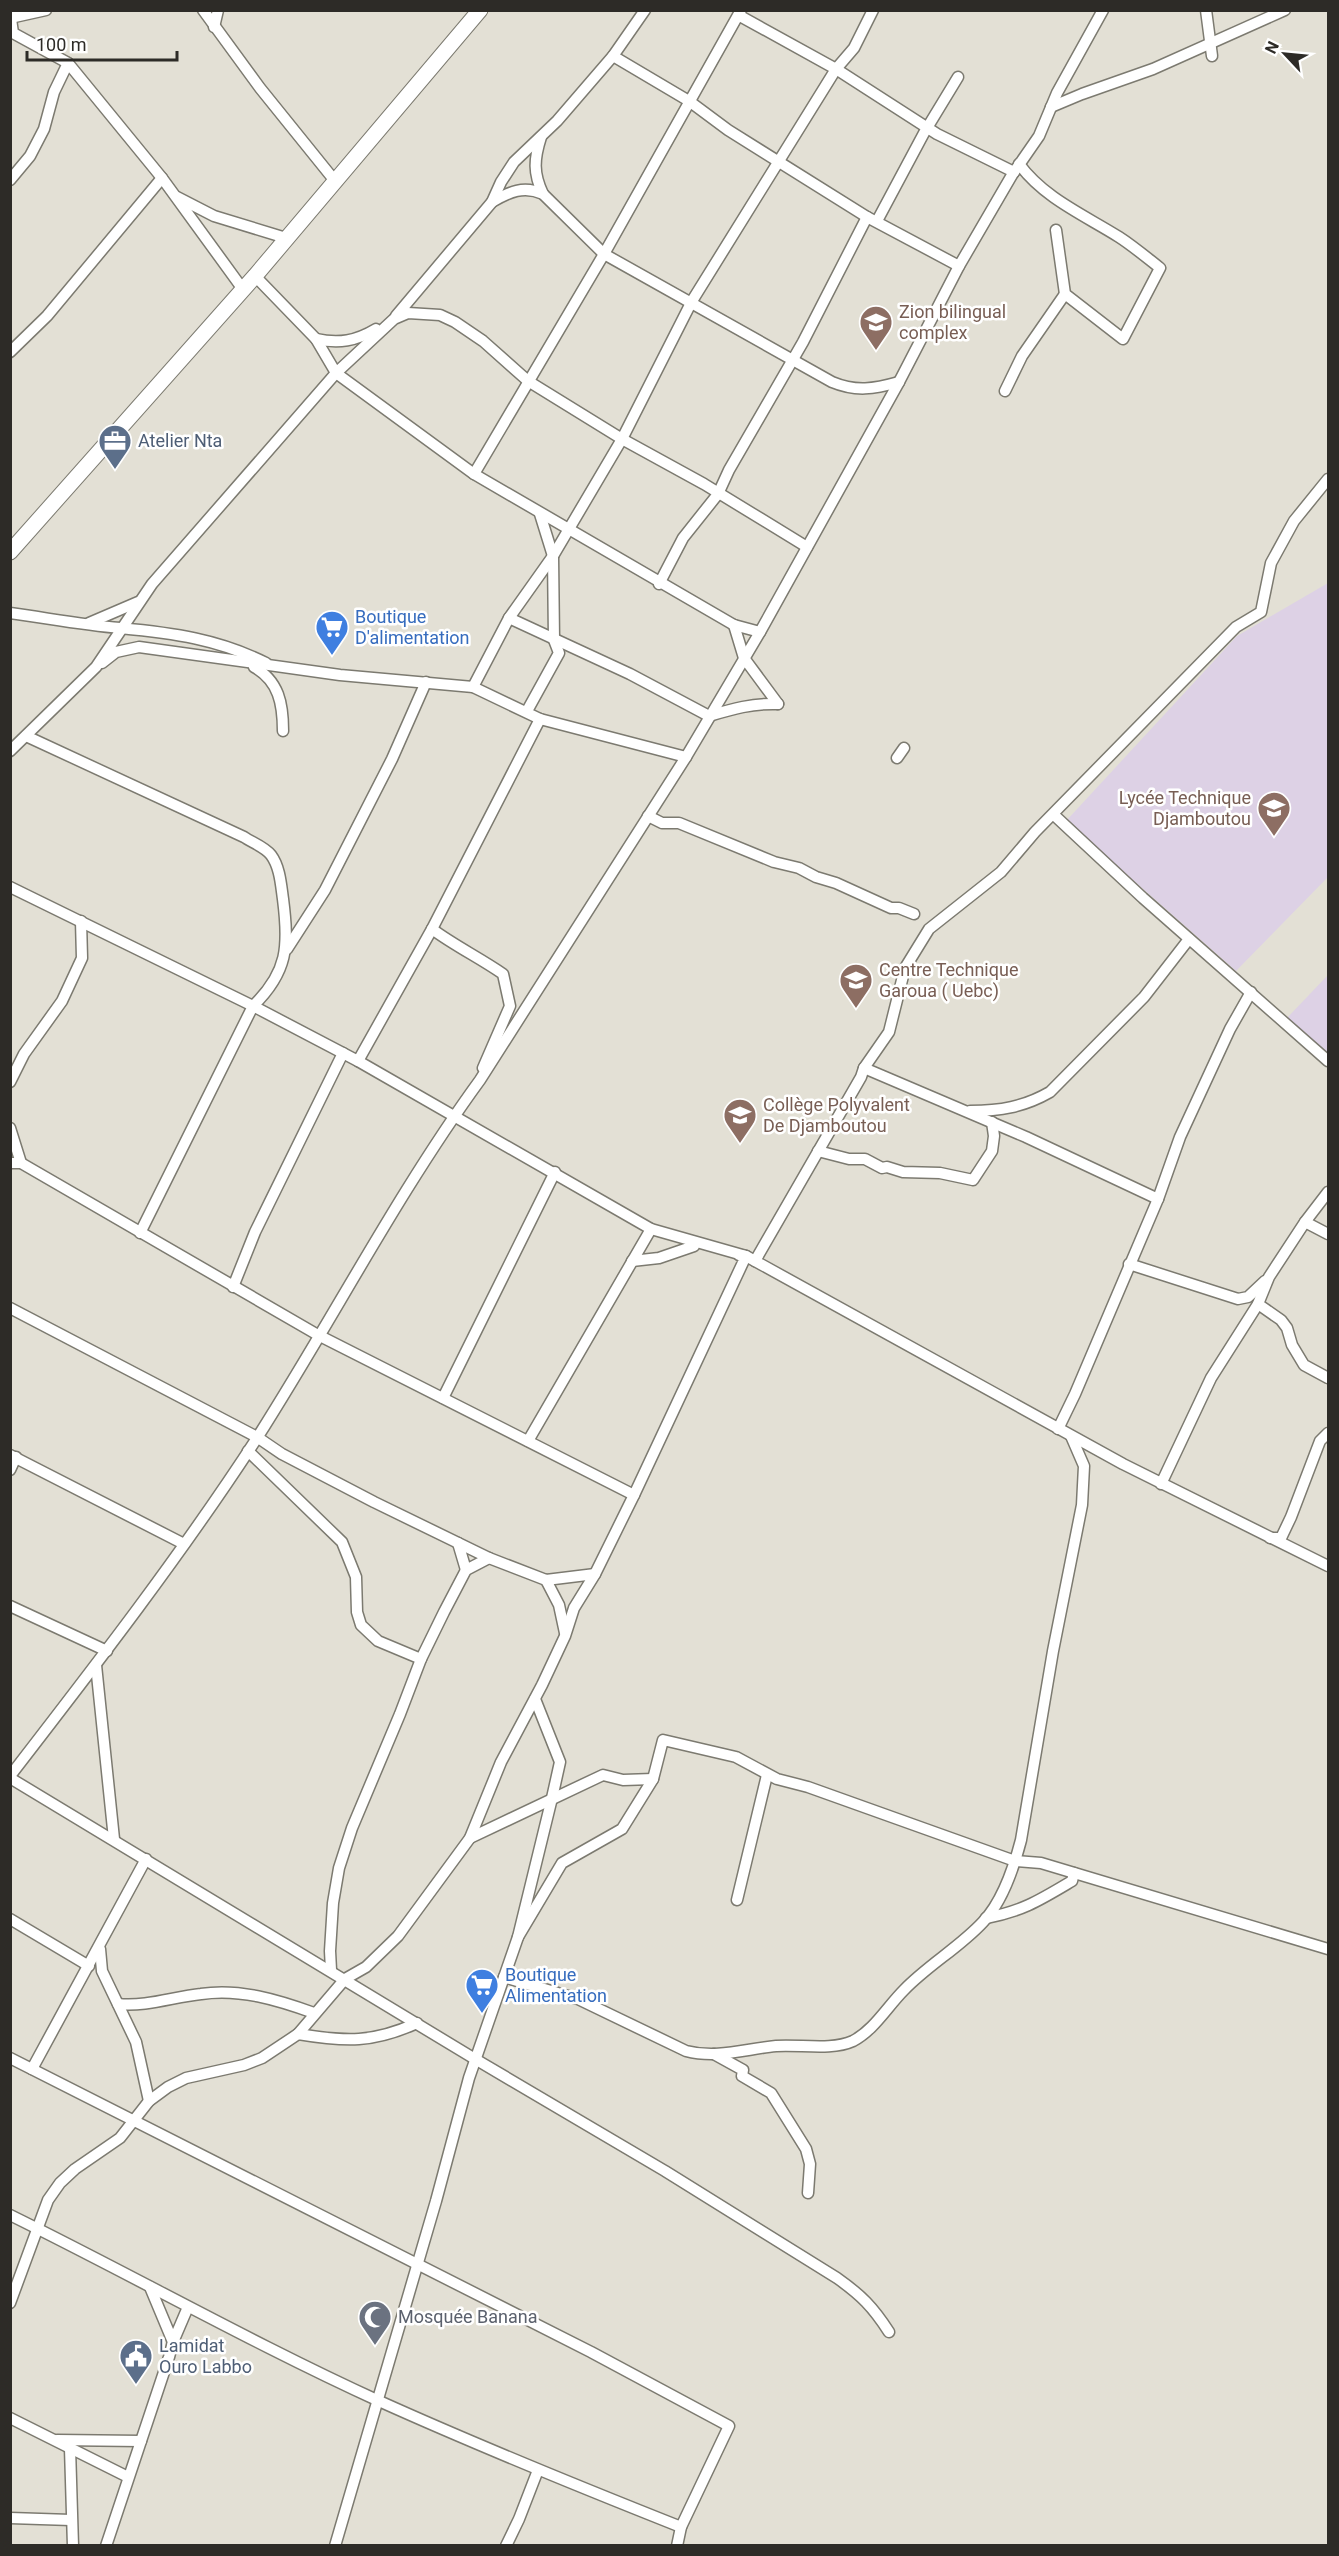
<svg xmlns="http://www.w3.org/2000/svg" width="1339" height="2556" viewBox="0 0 1339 2556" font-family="Roboto,sans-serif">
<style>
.education{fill:#ddd1e5}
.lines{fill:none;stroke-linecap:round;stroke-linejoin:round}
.minor-casing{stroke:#7c7a70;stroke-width:13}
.secondary-casing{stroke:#7c7a70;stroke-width:17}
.minor{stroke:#fff;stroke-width:10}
.secondary{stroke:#fff;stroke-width:15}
.labels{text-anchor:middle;stroke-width:5;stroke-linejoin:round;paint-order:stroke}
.education-label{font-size:18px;fill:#785e54;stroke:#fff;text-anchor:start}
.service-label{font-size:18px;fill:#4e5e75;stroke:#fff;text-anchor:start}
.shop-label{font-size:18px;fill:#366cbe;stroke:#fff;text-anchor:start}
.worship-label{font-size:18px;fill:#5b616d;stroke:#fff;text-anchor:start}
</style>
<rect width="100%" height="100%" fill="#e3e0d5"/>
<!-- education -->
<g class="education">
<polygon points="1328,583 1328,877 1236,971 1066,821 1237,636"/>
<polygon points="1328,975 1328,1057 1287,1018"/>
</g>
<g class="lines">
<defs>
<g id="minor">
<polyline points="203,10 260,88 335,181"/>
<polyline points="1206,10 1212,56"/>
<polyline points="10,12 13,33 68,63 162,178 242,288"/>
<polyline points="740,16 836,69 937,134 1014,172"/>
<polyline points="10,18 46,10"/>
<polyline points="214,27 218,10"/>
<polyline points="613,56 689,101 728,130 867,217 959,266"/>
<polyline points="1051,107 1082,94 1153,69 1285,10"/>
<path d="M541,137c-7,22 -8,36 2,57"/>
<path d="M1019,164c25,34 65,51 100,73 14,9 27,20 41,31l-37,71 -58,-45 -9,-64"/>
<polyline points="10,180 30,156 44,129 54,92 68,63"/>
<polyline points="177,197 214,216 286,238"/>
<path d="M492,202c17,-10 32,-17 51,-8l61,60 228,128c24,10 42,7 67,0"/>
<polyline points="877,221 924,133 958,77"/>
<polyline points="255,276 316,339 336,373 474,474 734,625 760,632"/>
<polyline points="396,316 492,202 501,182 514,162 557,121 613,56 645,10"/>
<path d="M316,339c23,5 40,2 60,-10"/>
<polyline points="10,352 47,316 162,178"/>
<polyline points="1005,391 1022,356 1065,294"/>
<polyline points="474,474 604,254 741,10"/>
<polyline points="659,584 683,538 718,494 729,470 803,342 867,217"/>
<path d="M10,613c37,5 73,12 110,15 53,5 98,11 146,35"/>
<path d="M509,618l121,56 79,42c23,-7 44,-13 69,-12"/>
<polyline points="89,623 138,602"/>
<polyline points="734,625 744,658 778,704"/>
<polyline points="102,663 116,652 139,647 340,675 473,687 540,719 686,757"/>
<path d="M254,667c25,14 29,37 29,64"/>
<polyline points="473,687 509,618 553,556 622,439 692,301 836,69 854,48 873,10"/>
<polyline points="527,711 559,653 554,640 553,556 540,514"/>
<path d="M26,736l218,101c7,5 21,10 27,18 9,12 10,30 12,44 6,47 5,73 -30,107l-113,227"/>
<polyline points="10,751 96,667 152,584 336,373 394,319 408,313 440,315 455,322 483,341 528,381 622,439 704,484 807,547"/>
<polyline points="897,758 904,748"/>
<polyline points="1054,815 1143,898 1328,1061"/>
<polyline points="648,816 662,823 679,823 774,862 799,868 816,877 836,883 891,908 899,908 914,914"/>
<polyline points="10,887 253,1006 358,1061 651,1229 746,1256 1123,1464 1328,1566"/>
<path d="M432,929c23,17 48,29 71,45l7,32 -27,62"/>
<polyline points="287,949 325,890 392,759 426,682"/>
<polyline points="358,1061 432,929 540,719"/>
<polyline points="864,1068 1026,1137 1158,1199"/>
<polyline points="10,1082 24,1054 62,1001 82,958 81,921"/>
<path d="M970,1111c30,0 54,-4 80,-19l94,-95 45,-58"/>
<polyline points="10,1128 21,1163"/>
<polyline points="818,1151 849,1159 865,1159 882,1168 887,1167 903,1172 940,1173 973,1180 992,1151 994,1136 992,1122"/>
<polyline points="10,1163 21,1163 318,1335 634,1495"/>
<polyline points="1305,1222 1328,1234"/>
<polyline points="632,1261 659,1258 694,1246"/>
<polyline points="755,1261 861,1077 864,1068 889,1032 905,968 929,929 1001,872 1035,832 1236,627 1261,612 1271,563 1294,521 1328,479"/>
<polyline points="1129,1264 1238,1299 1248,1297 1265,1281"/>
<polyline points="233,1287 255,1232 343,1053"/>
<polyline points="1258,1304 1281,1320 1287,1328 1292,1345 1304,1365 1328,1378"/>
<polyline points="10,1308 257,1437 282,1454 374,1502 489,1558 546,1580 595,1574"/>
<polyline points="443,1398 555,1172"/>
<polyline points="1058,1429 1075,1394 1158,1199 1180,1137 1230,1029 1251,992"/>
<polyline points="528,1441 651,1229"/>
<polyline points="248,1451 342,1542 356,1577 357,1612 361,1625 378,1641 421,1659"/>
<polyline points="10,1455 184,1544"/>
<polyline points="10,1470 16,1457"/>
<polyline points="1161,1484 1211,1378 1258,1304 1269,1277 1305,1222 1328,1192"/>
<polyline points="1270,1538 1281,1538 1291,1517 1320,1441 1328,1433"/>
<polyline points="458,1543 466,1570"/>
<polyline points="546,1580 559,1605 565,1633"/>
<polyline points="10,1606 107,1651"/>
<polyline points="96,1665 114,1839"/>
<path d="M10,1776c85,-110 171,-221 247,-338 76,-119 140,-244 223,-358l206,-323 74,-125 139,-250 60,-116 53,-91 27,-39 18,-43 46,-83"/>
<path d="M10,1778l465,281 190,112 172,107c24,17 36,29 52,54"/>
<polyline points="470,1838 603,1775 623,1780 653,1779"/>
<polyline points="737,1900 767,1775"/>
<path d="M986,1918c37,-7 54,-18 86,-37l2,-8"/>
<polyline points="10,1919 89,1966"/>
<polyline points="518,1937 562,1863 622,1829 653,1779 663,1740 736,1757 777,1779 808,1787 1015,1861 1041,1863 1328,1949"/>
<polyline points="100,1949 102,1971 136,2042 149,2101"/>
<polyline points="331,1970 330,1951 333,1903 339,1868 352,1828 400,1714 421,1659 444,1612 466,1570 489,1558"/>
<path d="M504,1977l74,22 108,52c31,8 59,-2 90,-5 23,-2 55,5 77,-5 21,-11 34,-34 51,-51 24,-25 56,-43 79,-68 20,-21 31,-55 38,-82l32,-189 29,-146 2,-39 -13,-30"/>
<path d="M118,2004c28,3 55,-7 83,-10 38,-6 77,6 113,19"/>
<polyline points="298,2034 345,1979 366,1967 398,1936 470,1838 501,1762 542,1685 565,1636 574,1608 595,1574 634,1495 746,1256 739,1255"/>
<polyline points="714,2054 743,2070 742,2076 771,2093 806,2149 810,2164 808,2193"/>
<polyline points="10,2058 591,2352 729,2426 681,2527 677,2546"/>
<polyline points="32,2069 146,1859"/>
<path d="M10,2215c124,61 244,129 369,186 100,45 201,86 302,126"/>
<polyline points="150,2287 173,2342"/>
<path d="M10,2303l38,-103 12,-17 15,-14 45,-31 29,-37 19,-14 18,-9 58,-13 18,-7 36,-24c48,8 75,9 119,-11"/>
<polyline points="10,2418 128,2477"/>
<polyline points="57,2440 141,2441"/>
<polyline points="70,2448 73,2546"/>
<polyline points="10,2518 71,2520"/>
<polyline points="106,2546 169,2357 173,2342 188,2307"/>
<polyline points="335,2546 436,2201 469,2078 518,1937 552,1798 560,1762 535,1699"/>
<polyline points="506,2546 519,2519 538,2470"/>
</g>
<polyline id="secondary" points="10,552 255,276 480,10"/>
</defs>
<!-- minor casing -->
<use href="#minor" class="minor-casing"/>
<!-- secondary casing -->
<use href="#secondary" class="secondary-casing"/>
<!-- minor -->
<use href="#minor" class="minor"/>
<!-- secondary -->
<use href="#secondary" class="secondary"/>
</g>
<!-- icons -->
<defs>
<symbol id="school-pin" viewBox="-11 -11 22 30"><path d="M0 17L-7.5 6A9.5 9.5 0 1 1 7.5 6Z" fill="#8d6e63" stroke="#fff"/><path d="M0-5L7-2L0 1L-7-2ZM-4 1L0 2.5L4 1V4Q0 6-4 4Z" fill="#fff"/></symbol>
<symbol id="office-pin" viewBox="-11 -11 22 30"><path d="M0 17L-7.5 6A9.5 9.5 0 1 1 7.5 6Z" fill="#5c6f8a" stroke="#fff"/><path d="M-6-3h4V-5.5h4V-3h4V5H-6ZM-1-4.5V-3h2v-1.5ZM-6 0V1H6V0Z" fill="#fff"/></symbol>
<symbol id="supermarket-pin" viewBox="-11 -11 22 30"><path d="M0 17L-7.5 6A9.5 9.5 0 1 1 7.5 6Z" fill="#3f7fe0" stroke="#fff"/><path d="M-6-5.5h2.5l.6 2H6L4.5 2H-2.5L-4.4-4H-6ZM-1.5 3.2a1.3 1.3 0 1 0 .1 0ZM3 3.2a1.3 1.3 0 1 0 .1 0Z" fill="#fff"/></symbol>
<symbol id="university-pin" viewBox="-11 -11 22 30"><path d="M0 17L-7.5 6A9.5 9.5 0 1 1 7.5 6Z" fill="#8d6e63" stroke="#fff"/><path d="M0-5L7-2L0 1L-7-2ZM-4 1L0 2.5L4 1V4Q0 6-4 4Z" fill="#fff"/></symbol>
<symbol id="mosque-pin" viewBox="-11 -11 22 30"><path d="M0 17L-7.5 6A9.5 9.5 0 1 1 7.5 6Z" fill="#6b7280" stroke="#fff"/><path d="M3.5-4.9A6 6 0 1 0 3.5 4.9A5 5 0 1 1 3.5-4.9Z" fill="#fff"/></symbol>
<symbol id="civic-pin" viewBox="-11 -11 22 30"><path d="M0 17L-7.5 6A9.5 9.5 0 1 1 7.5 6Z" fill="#5c6f8a" stroke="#fff"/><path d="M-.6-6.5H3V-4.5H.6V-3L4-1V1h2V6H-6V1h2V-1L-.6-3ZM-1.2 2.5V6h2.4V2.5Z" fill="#fff"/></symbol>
</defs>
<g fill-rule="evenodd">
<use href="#school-pin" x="857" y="303" width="38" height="52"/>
<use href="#office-pin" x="96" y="422" width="38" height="52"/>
<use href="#supermarket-pin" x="313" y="608" width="38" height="52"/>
<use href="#school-pin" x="1255" y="789" width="38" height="52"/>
<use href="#university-pin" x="837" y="961" width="38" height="52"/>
<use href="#school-pin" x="721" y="1096" width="38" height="52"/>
<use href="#supermarket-pin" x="463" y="1966" width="38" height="52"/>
<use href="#mosque-pin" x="356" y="2298" width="38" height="52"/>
<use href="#civic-pin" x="117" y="2337" width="38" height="52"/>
</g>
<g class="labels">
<!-- education labels -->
<g class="education-label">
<text x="899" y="318">Zion bilingual<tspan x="899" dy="21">complex</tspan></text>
<text x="1251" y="804" text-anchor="end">Lycée Technique<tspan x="1251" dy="21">Djamboutou</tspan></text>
<text x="879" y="976">Centre Technique<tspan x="879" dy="21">Garoua ( Uebc)</tspan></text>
<text x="763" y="1111">Collège Polyvalent<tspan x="763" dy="21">De Djamboutou</tspan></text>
</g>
<!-- service labels -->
<g class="service-label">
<text x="138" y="447">Atelier Nta</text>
<text x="159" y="2352">Lamidat<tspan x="159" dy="21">Ouro Labbo</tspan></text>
</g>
<!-- shop labels -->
<g class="shop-label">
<text x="355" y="623">Boutique<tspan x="355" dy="21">D'alimentation</tspan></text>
<text x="505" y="1981">Boutique<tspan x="505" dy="21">Alimentation</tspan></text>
</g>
<!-- worship labels -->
<g class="worship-label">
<text x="398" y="2323">Mosquée Banana</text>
</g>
</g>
<!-- border -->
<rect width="1339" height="2556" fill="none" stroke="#2d2b27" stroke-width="24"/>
<!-- north arrow -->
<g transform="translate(1285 54) rotate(296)" stroke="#ffffff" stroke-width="4.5" paint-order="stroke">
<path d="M0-4.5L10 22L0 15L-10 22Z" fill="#2d2b27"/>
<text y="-9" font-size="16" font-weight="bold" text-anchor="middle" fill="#2d2b27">N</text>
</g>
<!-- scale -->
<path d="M27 51v9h150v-9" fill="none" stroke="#2d2b27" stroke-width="3"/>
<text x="36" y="51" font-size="18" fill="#2d2b27" stroke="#ffffff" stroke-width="4.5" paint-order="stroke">100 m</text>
</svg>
